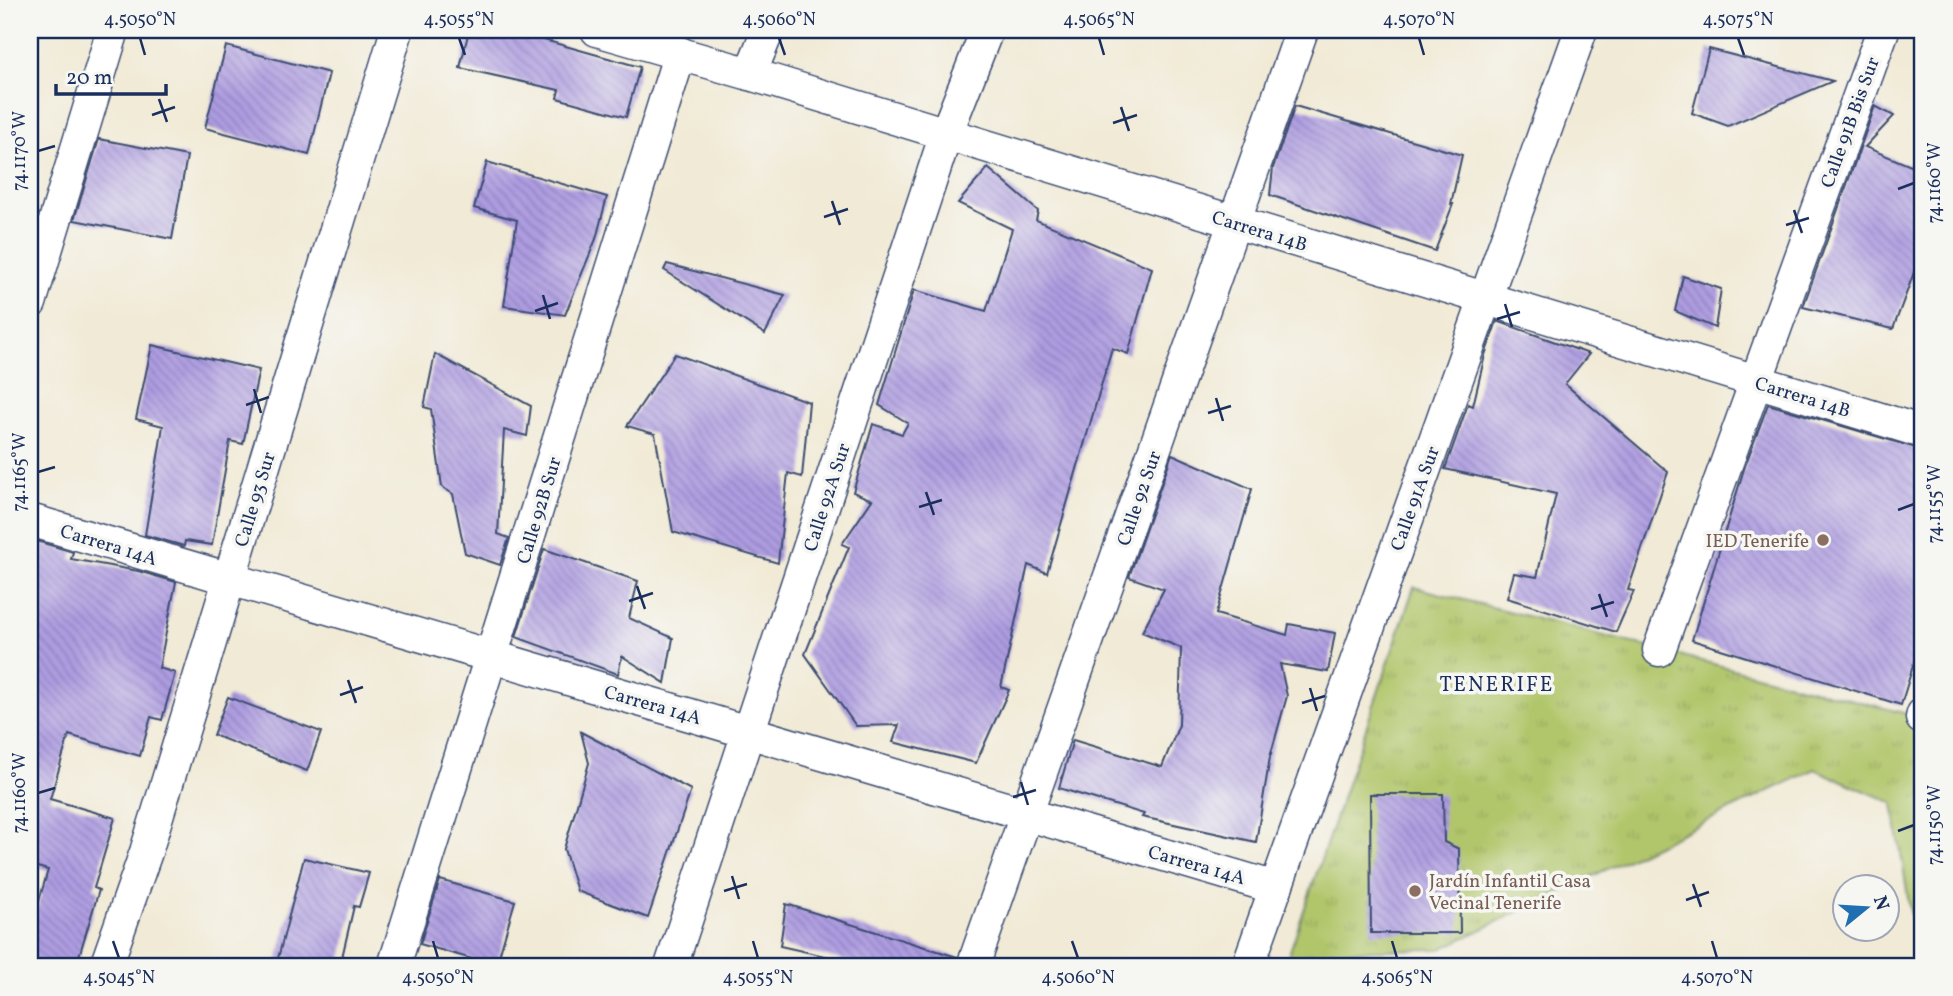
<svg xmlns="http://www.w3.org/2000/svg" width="1953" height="996" viewBox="0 0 1953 996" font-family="Vollkorn,serif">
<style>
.grass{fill:url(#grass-tufts);stroke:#667a64;stroke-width:2}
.building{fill:url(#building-back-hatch)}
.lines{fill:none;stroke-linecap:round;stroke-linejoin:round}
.street-casing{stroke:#3b4b70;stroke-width:35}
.street{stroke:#fff;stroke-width:32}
.ticks{fill:none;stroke:#1b2f5e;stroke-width:2.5}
.education-dot{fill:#8d6e63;stroke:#f6f6f2;stroke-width:2.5}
.labels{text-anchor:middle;stroke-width:7;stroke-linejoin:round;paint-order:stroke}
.street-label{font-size:19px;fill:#1b2f5e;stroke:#f6f6f2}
.education-label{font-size:19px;fill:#785e54;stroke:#f6f6f2;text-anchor:end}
.neighbourhood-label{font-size:21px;letter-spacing:2px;fill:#1b2f5e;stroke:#f6f6f2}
.neatline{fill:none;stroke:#1b2f5e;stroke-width:2.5}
.ticks-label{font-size:18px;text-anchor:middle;fill:#1b2f5e}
</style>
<defs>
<pattern id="grass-tufts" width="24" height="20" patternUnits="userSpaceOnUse" patternTransform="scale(1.75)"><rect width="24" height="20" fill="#b1c66b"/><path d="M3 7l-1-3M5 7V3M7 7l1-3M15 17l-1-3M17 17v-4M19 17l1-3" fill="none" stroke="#98aa5f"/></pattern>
<pattern id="building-back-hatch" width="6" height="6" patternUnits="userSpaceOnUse" patternTransform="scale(1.75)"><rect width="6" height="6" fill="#ae9ce1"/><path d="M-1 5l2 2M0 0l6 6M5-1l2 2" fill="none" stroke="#8d80ba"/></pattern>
</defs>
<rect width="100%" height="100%" fill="#f6f6f2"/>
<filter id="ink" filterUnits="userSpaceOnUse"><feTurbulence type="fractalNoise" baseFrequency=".0143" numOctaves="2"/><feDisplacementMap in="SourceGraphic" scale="14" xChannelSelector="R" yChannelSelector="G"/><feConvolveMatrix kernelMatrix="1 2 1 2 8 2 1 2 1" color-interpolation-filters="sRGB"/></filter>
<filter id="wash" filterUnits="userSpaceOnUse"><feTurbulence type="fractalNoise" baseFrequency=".00686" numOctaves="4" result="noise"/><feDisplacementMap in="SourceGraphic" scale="28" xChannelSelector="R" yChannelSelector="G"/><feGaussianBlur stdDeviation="1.57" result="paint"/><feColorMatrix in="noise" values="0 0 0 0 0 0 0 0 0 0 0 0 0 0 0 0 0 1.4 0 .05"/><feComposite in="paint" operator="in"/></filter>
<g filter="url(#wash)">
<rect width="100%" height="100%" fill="#f1ead6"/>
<!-- grass -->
<polygon class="grass" points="1414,587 1923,718 1923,966 1919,966 1893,803 1815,769 1441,949 1331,951 1330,966 1285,966"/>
<g id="blocks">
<!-- building -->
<g class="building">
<polygon points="469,30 538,30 537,38 640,67 626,117 557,98 559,90 460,68"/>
<polygon points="226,46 329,73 309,155 205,128"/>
<polygon points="1709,49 1833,81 1728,126 1692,113"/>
<polygon points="1295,106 1462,155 1451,204 1453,204 1435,251 1270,195 1273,168"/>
<polygon points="1875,106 1894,116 1865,147 1923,171 1923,248 1893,329 1803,307"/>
<polygon points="99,139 187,156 172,239 74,220"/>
<polygon points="487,162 607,197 596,239 565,315 504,306 517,220 474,208"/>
<polygon points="988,168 1038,211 1036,220 1152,268 1128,354 1112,348 1047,573 1028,565 1001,687 1009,690 976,763 893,742 899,725 856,726 805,654 849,547 842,544 872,500 853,492 873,424 902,434 908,423 879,405 914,290 986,311 1012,229 958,203"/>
<polygon points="667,264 785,295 765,334 664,270"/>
<polygon points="1683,276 1721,289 1715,328 1675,311"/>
<polygon points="1497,321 1589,354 1565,384 1668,472 1628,590 1634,591 1616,632 1507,598 1514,573 1537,577 1556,494 1445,469 1468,404 1473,406 1485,355"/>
<polygon points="152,345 259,370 243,444 230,441 212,545 185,541 184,546 145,535 163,426 136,419"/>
<polygon points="435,354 531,406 527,436 504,430 498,534 509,538 500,565 465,553 453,494 442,487 431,409 424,407"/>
<polygon points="675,354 809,402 802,477 788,473 778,563 673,532 655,434 627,426"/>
<polygon points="1768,404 1923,450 1923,633 1901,705 1692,640 1744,469"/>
<polygon points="1172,454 1252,489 1216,614 1287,635 1289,624 1335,633 1328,672 1280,664 1287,696 1270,757 1256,842 1142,817 1144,814 1059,788 1073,740 1162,767 1179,725 1181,648 1142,632 1164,589 1129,577"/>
<polygon points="30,539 73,552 71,559 138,571 176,582 159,668 175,673 162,720 151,717 140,756 69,735 50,799 115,818 94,888 99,890 76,966 30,966 30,932 48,870 30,865"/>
<polygon points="544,549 638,581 629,618 673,638 665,683 622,656 618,674 516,637"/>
<polygon points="228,697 321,732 307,771 213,735"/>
<polygon points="581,732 691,790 648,918 577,891 564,849 589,763"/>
<polygon points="1370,794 1443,794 1444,842 1459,849 1460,933 1371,933"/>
<polygon points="304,858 369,873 359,907 354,906 340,966 276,966"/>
<polygon points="440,880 515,901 496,966 420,944"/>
<polygon points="786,904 957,957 955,966 869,966 780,946"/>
</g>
</g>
</g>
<g filter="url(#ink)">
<use href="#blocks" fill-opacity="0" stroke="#3b4b70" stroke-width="2"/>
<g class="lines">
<defs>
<g id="street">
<polyline points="597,30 750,74 1923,432"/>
<polyline points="750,74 768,30"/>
<polyline points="30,303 113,30"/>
<polyline points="30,520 1276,888"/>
<polyline points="1659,650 1883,30"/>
<polyline points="1922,718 1923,714"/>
<polyline points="106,966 146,852 397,30"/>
<polyline points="394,966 680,53"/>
<polyline points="671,966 946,134 987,30"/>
<polyline points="973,966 1302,30"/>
<polyline points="1248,966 1581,30"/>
</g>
</defs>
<!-- street casing -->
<use href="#street" class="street-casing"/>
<!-- street -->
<use href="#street" class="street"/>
</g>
</g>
<!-- ticks -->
<path class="ticks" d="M140,38l5,17M459,38l6,17M779,38l6,17M1099,38l5,17M1419,38l5,17M1738,38l6,17M159,99l8,23M1121,107l8,24M152,115l23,-8M1113,123l24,-8M38,151l17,-5M1898,189l16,-6M832,201l8,24M1794,210l8,23M824,217l24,-8M1786,225l23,-7M543,295l7,24M1505,304l7,23M535,311l23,-8M1497,319l23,-7M254,389l7,24M1216,398l7,23M246,405l23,-8M1208,413l23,-7M38,472l17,-5M926,492l8,23M919,507l23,-7M1898,510l16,-6M637,586l8,23M1599,594l8,23M629,601l24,-8M1591,609l23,-7M348,680l8,23M1310,688l7,23M340,695l23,-8M1302,703l23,-7M1021,782l7,23M38,793l17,-5M1013,797l23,-7M1898,831l16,-6M732,876l7,23M1693,884l8,23M724,891l23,-7M1686,900l23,-8M113,941l6,17M433,941l5,17M753,941l5,17M1072,941l6,17M1392,941l5,17M1712,941l5,17"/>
<!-- markers -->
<g class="education-dot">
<circle cx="1823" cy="540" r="7"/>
<circle cx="1415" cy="891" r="7"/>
</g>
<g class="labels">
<!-- street labels -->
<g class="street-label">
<text transform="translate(1849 122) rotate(-70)" y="7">Calle 91B Bis Sur</text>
<text transform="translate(1260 230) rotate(17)" y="7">Carrera 14B</text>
<text transform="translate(1803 396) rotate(17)" y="7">Carrera 14B</text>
<text transform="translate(826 497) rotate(-72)" y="7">Calle 92A Sur</text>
<text transform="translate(1138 498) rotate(-71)" y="7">Calle 92 Sur</text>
<text transform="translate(1414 498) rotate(-70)" y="7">Calle 91A Sur</text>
<text transform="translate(254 499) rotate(-73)" y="7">Calle 93 Sur</text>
<text transform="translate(538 510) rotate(-73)" y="7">Calle 92B Sur</text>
<text transform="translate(109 544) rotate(17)" y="7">Carrera 14A</text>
<text transform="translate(653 704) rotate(16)" y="7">Carrera 14A</text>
<text transform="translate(1197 864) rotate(16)" y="7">Carrera 14A</text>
</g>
<!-- education labels -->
<g class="education-label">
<text x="1809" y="547">IED Tenerife</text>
<text x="1429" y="887" text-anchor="start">Jardín Infantil Casa<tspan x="1429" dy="22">Vecinal Tenerife</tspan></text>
</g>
<!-- neighbourhood labels -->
<g class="neighbourhood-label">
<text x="1497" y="691">TENERIFE</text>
</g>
</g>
<!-- margin -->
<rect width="1953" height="996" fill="none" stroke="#f6f6f2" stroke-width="77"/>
<!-- north arrow -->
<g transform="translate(1866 908) rotate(72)"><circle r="33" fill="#f6f6f2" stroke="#9ea6b7" stroke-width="2"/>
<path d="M0-5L12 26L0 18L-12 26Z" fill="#1f6fb2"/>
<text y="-10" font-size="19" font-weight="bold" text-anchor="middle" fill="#1b2f5e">N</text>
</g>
<!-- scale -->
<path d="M56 84v10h110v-10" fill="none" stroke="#1b2f5e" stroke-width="3.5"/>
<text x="66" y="84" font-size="21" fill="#1b2f5e" stroke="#f6f6f2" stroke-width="5" paint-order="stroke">20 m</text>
<rect x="38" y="38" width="1876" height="920" class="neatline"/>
<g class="ticks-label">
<text x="140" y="25">4.5050°N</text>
<text x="459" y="25">4.5055°N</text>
<text x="779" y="25">4.5060°N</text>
<text x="1099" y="25">4.5065°N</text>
<text x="1419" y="25">4.5070°N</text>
<text x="1738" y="25">4.5075°N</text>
<text transform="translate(19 151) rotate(-90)" y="6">74.1170°W</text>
<text transform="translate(1934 183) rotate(-90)" y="6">74.1160°W</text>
<text transform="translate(19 472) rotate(-90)" y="6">74.1165°W</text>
<text transform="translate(1934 504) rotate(-90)" y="6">74.1155°W</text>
<text transform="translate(19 793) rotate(-90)" y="6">74.1160°W</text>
<text transform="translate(1934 825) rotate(-90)" y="6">74.1150°W</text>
<text x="119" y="983">4.5045°N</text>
<text x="438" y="983">4.5050°N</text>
<text x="758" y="983">4.5055°N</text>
<text x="1078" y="983">4.5060°N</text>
<text x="1397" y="983">4.5065°N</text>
<text x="1717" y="983">4.5070°N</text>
</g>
</svg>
